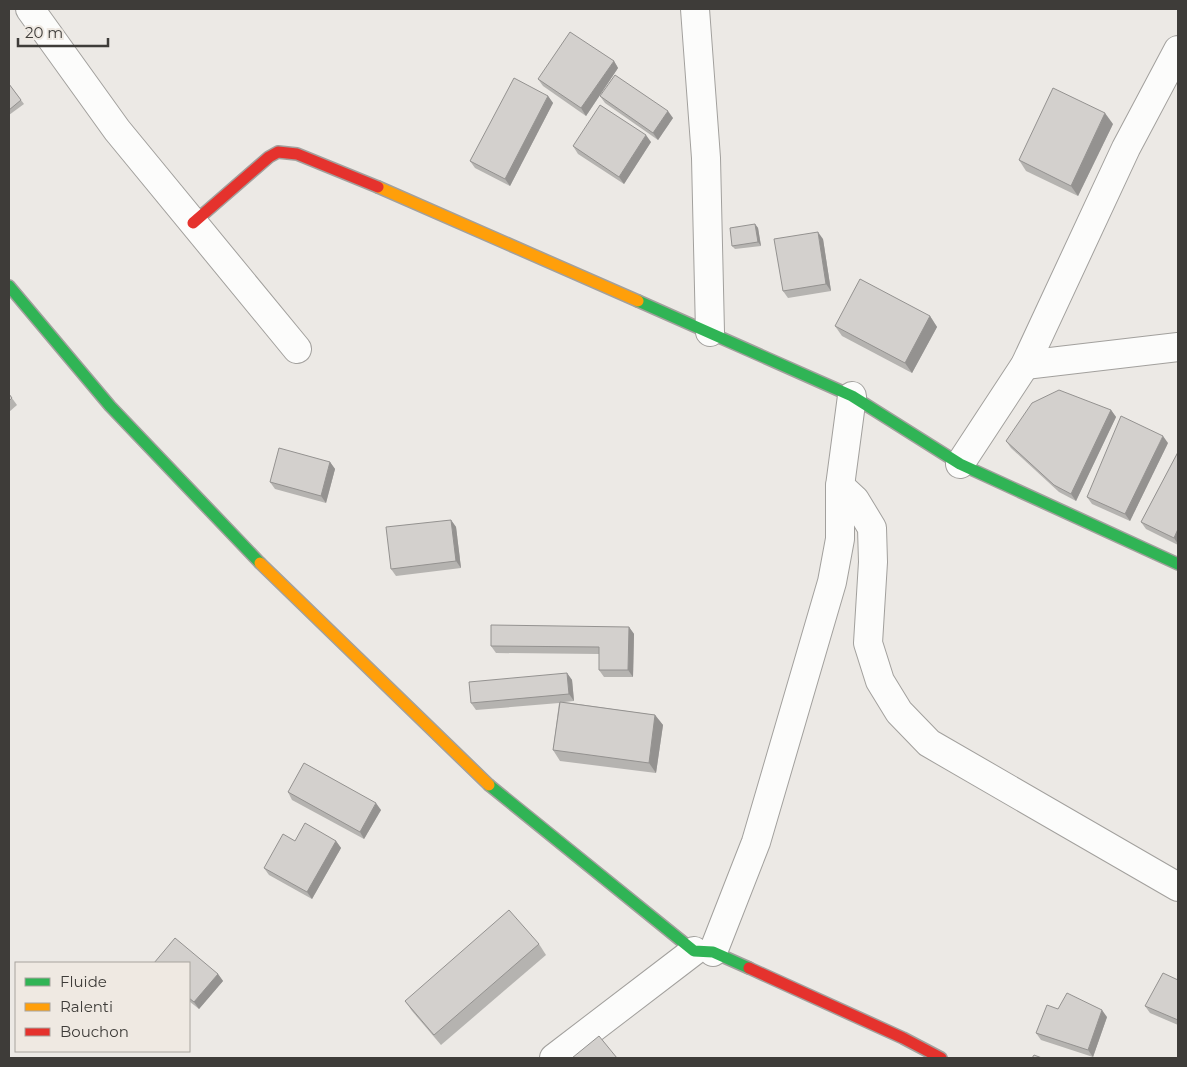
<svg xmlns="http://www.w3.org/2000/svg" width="1187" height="1067" viewBox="0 0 1187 1067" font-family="Montserrat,sans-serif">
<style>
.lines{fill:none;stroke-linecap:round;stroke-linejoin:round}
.street-casing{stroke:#a2a09d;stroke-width:30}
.fast-casing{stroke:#a2a09d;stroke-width:14}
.slow-casing{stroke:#a2a09d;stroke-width:14}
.jam-casing{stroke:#a2a09d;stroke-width:14}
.street{stroke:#fcfcfb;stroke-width:28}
.fast{stroke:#30b455;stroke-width:11}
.slow{stroke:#ff9f0a;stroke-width:11}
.jam{stroke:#e5322d;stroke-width:11}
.wall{fill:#b5b3b0}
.shaded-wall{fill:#949290}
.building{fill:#d3d0cd;stroke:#949290}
</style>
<rect width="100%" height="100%" fill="#ece9e5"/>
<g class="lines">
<defs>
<g id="street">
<polyline points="30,9 117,130 297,349"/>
<polyline points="695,9 706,158 710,332"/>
<polyline points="1025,365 1178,347"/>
<polyline points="960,464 1025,365 1126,148 1178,50"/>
<polyline points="840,486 855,500 872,528 873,562 868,643 880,681 899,712 929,743 1178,887"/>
<polyline points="713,952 756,842 832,582 840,539 840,486 852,396"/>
<polyline points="554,1058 694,951"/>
</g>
<g id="fast">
<polyline points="9,286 110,406 260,563"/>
<polyline points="638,301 852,396 960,464 1178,564"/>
<polyline points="489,785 694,951 713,952 749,968"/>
</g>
<g id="slow">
<polyline points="378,187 638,301"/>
<polyline points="260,563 489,785"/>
</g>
<g id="jam">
<polyline points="193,223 269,157 278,152 297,154 378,187"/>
<polyline points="749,968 903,1038 941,1058"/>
</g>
</defs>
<!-- street casing -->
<use href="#street" class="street-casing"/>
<!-- fast casing -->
<use href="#fast" class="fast-casing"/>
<!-- slow casing -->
<use href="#slow" class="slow-casing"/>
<!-- jam casing -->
<use href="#jam" class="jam-casing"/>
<!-- street -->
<use href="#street" class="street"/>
<!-- fast -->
<use href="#fast" class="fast"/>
<!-- slow -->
<use href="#slow" class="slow"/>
<!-- jam -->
<use href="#jam" class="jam"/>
</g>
<!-- wall -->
<g class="wall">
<polygon points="614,61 618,68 586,116 543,86 538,79"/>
<polygon points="9,84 24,104 9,115"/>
<polygon points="548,96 553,103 510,186 475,168 470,161"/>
<polygon points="600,96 673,118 658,140 605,103"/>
<polygon points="1113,124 1078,196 1026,171 1019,160"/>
<polygon points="651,142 624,184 578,154 573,146"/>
<polygon points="755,224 758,228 761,246 735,249 732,246"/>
<polygon points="823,239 831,291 788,298 783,291"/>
<polygon points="930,316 937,327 912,373 842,336 835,326"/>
<polygon points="9,394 17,405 9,412"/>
<polygon points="1111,410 1116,417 1076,501 1059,492 1011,448 1006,441"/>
<polygon points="1168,443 1130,521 1092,504 1087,497"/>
<polygon points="1178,452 1178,545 1146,529 1141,522"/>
<polygon points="330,462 335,469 326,503 275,489 270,482"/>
<polygon points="451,520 456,527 461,568 396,576 391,569"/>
<polygon points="629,627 634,634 633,677 604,677 599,670 599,654 496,653 491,646"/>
<polygon points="567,673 572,680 574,701 564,702 655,715 663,725 656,773 560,761 553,750 559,703 476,710 471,703"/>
<polygon points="288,792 381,810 364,839 292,800"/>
<polygon points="295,841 336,841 341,848 312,899 269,875 264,868"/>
<polygon points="539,944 546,955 441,1045 412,1011 405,1001"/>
<polygon points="189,963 218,974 223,981 199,1009 189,1001"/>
<polygon points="1178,980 1178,1025 1150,1013 1145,1006"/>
<polygon points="1107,1017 1093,1057 1041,1040 1036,1033"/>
</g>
<!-- shaded-wall -->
<g class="shaded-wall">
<polygon points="614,61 618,68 586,116 581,108"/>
<polygon points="548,96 553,103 510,186 505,179"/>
<polygon points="668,111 673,118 658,140 653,133"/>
<polygon points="1105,113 1113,124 1078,196 1071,186"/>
<polygon points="646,135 651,142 624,184 619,177"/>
<polygon points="755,224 758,228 761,246 758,242"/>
<polygon points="818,232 823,239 831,291 826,284"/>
<polygon points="930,316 937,327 912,373 905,363"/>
<polygon points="1111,410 1116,417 1076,501 1071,494"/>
<polygon points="1163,436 1168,443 1130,521 1125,514"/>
<polygon points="330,462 335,469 326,503 321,496"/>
<polygon points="451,520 456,527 461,568 456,561"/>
<polygon points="1178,529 1178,544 1174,538"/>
<polygon points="629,627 634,634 633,677 628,670"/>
<polygon points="567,673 572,680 574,701 569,694"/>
<polygon points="655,715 663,725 656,773 649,763"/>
<polygon points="376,803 381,810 364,839 360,832"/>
<polygon points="336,841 341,848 312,899 307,892"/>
<polygon points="218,974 223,981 199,1009 194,1002"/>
<polygon points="1102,1010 1107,1017 1093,1057 1088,1050"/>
</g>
<!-- building -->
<g class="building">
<polygon points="570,32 614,61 581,108 538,79"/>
<polygon points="615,75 668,111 653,133 600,96"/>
<polygon points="514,78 548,96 505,179 470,161"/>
<polygon points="9,84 21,100 9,110"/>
<polygon points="1053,88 1105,113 1071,186 1019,160"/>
<polygon points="600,105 646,135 619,177 573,146"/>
<polygon points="755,224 758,242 732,246 730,228"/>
<polygon points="818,232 826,284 783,291 774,239"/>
<polygon points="860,279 930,316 905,363 835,326"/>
<polygon points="1059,390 1111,410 1071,494 1054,485 1006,441 1032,403"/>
<polygon points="9,394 12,398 9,401"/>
<polygon points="1121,416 1163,436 1125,514 1087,497"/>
<polygon points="279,448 330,462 321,496 270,482"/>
<polygon points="1178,452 1178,529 1174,538 1141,522"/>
<polygon points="451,520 456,561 391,569 386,527"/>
<polygon points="491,625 629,627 628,670 599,670 599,647 491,646"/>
<polygon points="567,673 569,694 471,703 469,682"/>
<polygon points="560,702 655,715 649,763 553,750"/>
<polygon points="304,763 376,803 360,832 288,792"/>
<polygon points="305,823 336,841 307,892 264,868 283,834 295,841"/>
<polygon points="509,910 539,944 434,1035 405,1001"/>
<polygon points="175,938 218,974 194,1002 189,998 189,963 154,963"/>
<polygon points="1163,973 1178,980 1178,1020 1145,1006"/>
<polygon points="1067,993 1102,1010 1088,1050 1036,1033 1047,1005 1058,1009"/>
<polygon points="599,1036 617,1058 572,1058"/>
<polygon points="1034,1055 1042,1058 1032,1058"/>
</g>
<!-- border -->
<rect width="1187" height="1067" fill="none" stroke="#3e3c39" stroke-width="20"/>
<!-- legend -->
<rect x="15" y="962" width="175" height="90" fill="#efe9e2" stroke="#a8a49e"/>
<rect x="25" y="978" width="25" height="8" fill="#30b455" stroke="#a8a49e"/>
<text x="60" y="987" font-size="15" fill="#3e3c39">Fluide</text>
<rect x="25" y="1003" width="25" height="8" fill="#ff9f0a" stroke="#a8a49e"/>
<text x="60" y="1012" font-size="15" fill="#3e3c39">Ralenti</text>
<rect x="25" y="1028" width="25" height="8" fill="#e5322d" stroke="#a8a49e"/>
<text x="60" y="1037" font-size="15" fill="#3e3c39">Bouchon</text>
<!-- scale -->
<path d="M18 38v8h90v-8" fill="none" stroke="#3e3c39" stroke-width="2.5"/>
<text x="25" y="38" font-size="15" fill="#3e3c39" stroke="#efe9e2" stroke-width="4" paint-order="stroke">20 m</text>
</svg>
